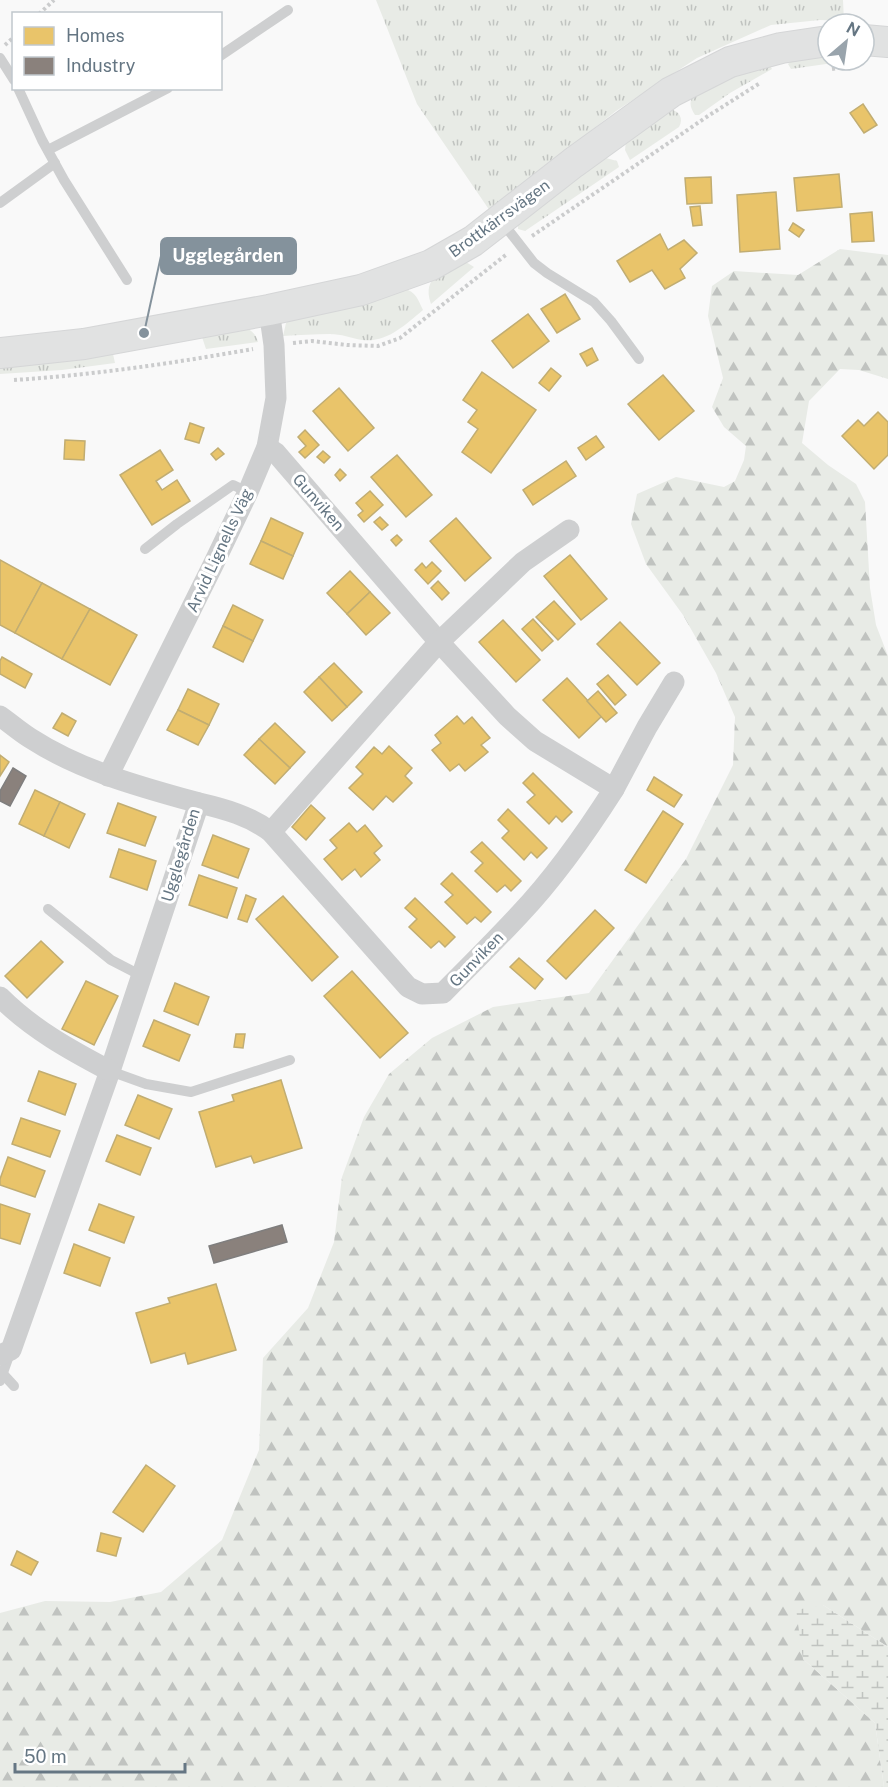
<svg xmlns="http://www.w3.org/2000/svg" width="888" height="1787" viewBox="0 0 888 1787" font-family="'Public Sans',sans-serif">
<style>
.grass{fill:url(#grass-tufts)}
.forest{fill:url(#forest-firs)}
.wetland{fill:url(#wetland-marsh)}
.homes{fill:#e9c46a;stroke:#c1ad72;stroke-width:1.5}
.industry{fill:#8a817c;stroke:#7f7e7e;stroke-width:1.5}
.lines{fill:none;stroke-linecap:round;stroke-linejoin:round}
.secondary-casing{stroke:#d5d6d7;stroke-width:32}
.path{stroke:#cbcccd;stroke-width:4;stroke-dasharray:3 3;stroke-linecap:butt}
.lane{stroke:#cecfd0;stroke-width:10}
.street{stroke:#cecfd0;stroke-width:21}
.secondary{stroke:#e1e2e2;stroke-width:30}
.labels{text-anchor:middle;stroke-width:6;stroke-linejoin:round;paint-order:stroke}
.street-label{font-size:16px;fill:#657683;stroke:#fff}
.leader{fill:none;stroke:#84929c;stroke-width:2}
.callout-dot{fill:#84929c;stroke:#fff;stroke-width:2}
.callout{fill:#84929c;stroke:#84929c;stroke-width:2}
.callout-label{font-size:18px;text-anchor:middle;font-weight:bold;fill:#fff}
</style>
<defs>
<pattern id="grass-tufts" width="24" height="20" patternUnits="userSpaceOnUse" patternTransform="scale(1.5)"><rect width="24" height="20" fill="#e8ebe6"/><path d="M3 7l-1-3M5 7V3M7 7l1-3M15 17l-1-3M17 17v-4M19 17l1-3" fill="none" stroke="#c0c3c0"/></pattern>
<pattern id="forest-firs" width="22" height="20" patternUnits="userSpaceOnUse" patternTransform="scale(1.5)"><rect width="22" height="20" fill="#e8ebe6"/><path d="M5 1l3.5 6h-7zM16 11l3.5 6h-7z" fill="#c0c3c0"/></pattern>
<pattern id="wetland-marsh" width="20" height="14" patternUnits="userSpaceOnUse" patternTransform="scale(1.5)"><rect width="20" height="14" fill="#e8ebe6"/><path d="M1 5h8M5 5V1M11 12h8M15 12V8" fill="none" stroke="#c0c3c0"/></pattern>
</defs>
<rect width="100%" height="100%" fill="#f9f9f9"/>
<!-- grass -->
<g class="grass">
<polygon points="376,0 843,0 844,21 820,20 771,25 697,58 616,111 490,211 417,104"/>
<polygon points="828,54 828,60 854,60 791,69 788,64 792,60"/>
<path d="M770,66l2,3 -42,24 -31,22h-4c-4,-7 -6,-10 -3,-18l54,-26z"/>
<path d="M670,109c9,2 14,9 9,18l-49,33 -5,-10 1,-9z"/>
<polygon points="606,158 617,161 619,167 525,231 518,229 518,223 599,160"/>
<path d="M466,262l8,5 -43,37c-10,-29 14,-33 35,-42z"/>
<path d="M404,289c12,2 14,11 19,21 -18,15 -36,33 -61,30 -11,-2 -21,-6 -32,-6 -15,0 -31,1 -47,2l3,-13 7,-6z"/>
<path d="M243,326c7,4 13,7 15,16l-52,7 -4,-12z"/>
<polygon points="113,354 115,363 62,370 0,374 0,365 56,362"/>
</g>
<!-- forest -->
<polygon class="forest" points="840,249 888,255 888,379 859,370 840,369 809,401 802,443 828,465 856,484 865,502 870,588 876,625 888,656 888,1647 823,1605 803,1659 875,1723 884,1787 0,1787 0,1613 45,1601 110,1602 161,1592 222,1540 259,1450 263,1358 308,1308 334,1242 342,1177 364,1117 389,1074 432,1038 493,1007 589,993 686,859 733,765 735,717 716,673 683,615 646,564 631,524 637,494 676,477 724,487 735,481 744,460 746,446 724,427 712,407 723,378 708,316 712,286 734,271 798,275"/>
<!-- wetland -->
<polygon class="wetland" points="823,1605 888,1647 888,1787 884,1787 875,1723 803,1659 796,1610"/>
<!-- homes -->
<g class="homes">
<polygon points="863,104 877,125 864,133 850,113"/>
<polygon points="839,174 842,207 797,211 794,178"/>
<polygon points="711,177 712,203 687,204 685,178"/>
<polygon points="776,192 780,249 740,252 737,195"/>
<polygon points="700,206 702,225 693,226 690,207"/>
<polygon points="872,212 874,241 852,242 850,214"/>
<polygon points="793,223 804,230 799,237 789,230"/>
<polygon points="660,234 668,250 684,240 697,253 680,269 685,278 665,289 652,270 630,282 617,261"/>
<polygon points="565,294 580,319 557,333 541,309"/>
<polygon points="528,314 549,341 513,368 492,341"/>
<polygon points="592,348 598,360 587,366 580,354"/>
<polygon points="551,368 561,376 549,391 539,383"/>
<polygon points="482,372 536,410 491,473 462,452 478,429 468,422 477,410 463,400"/>
<polygon points="663,375 694,411 659,440 628,404"/>
<polygon points="339,388 374,428 348,451 313,411"/>
<polygon points="878,412 888,422 888,455 874,469 842,436 858,420 864,426"/>
<polygon points="190,423 204,428 199,443 185,439"/>
<polygon points="305,430 319,445 305,458 299,452 306,446 298,437"/>
<polygon points="596,436 604,447 586,460 578,448"/>
<polygon points="65,440 85,441 84,460 64,459"/>
<polygon points="218,448 224,454 216,460 211,454"/>
<polygon points="160,450 173,470 156,481 162,490 177,480 190,501 152,525 120,475"/>
<polygon points="323,451 330,457 324,463 317,457"/>
<polygon points="397,455 432,495 406,517 371,477"/>
<polygon points="566,461 576,476 533,505 523,490"/>
<polygon points="340,469 346,475 340,481 335,475"/>
<polygon points="370,491 383,505 364,522 358,515 363,511 356,503"/>
<polygon points="380,517 388,525 382,530 374,522"/>
<polygon points="271,518 303,533 293,556 261,541"/>
<polygon points="456,518 491,558 465,581 430,541"/>
<polygon points="397,535 402,540 396,546 391,540"/>
<polygon points="261,541 293,556 283,579 250,564"/>
<polygon points="570,555 607,599 581,620 544,576"/>
<polygon points="0,560 42,583 15,633 0,625"/>
<polygon points="432,562 441,571 428,584 415,570 422,563 426,568"/>
<polygon points="350,571 370,592 347,614 327,593"/>
<polygon points="438,581 449,593 442,600 431,588"/>
<polygon points="42,583 90,609 62,659 15,633"/>
<polygon points="370,592 390,613 366,635 347,614"/>
<polygon points="554,601 575,624 558,640 536,617"/>
<polygon points="233,605 263,620 253,641 223,626"/>
<polygon points="90,609 137,635 110,685 62,659"/>
<polygon points="533,619 553,641 542,651 522,629"/>
<polygon points="503,620 540,660 516,682 479,642"/>
<polygon points="620,622 660,663 637,685 597,644"/>
<polygon points="223,626 253,641 243,662 213,647"/>
<polygon points="2,657 32,674 25,688 0,674 0,661"/>
<polygon points="334,663 362,692 347,707 319,677"/>
<polygon points="608,675 626,695 615,705 597,684"/>
<polygon points="319,677 347,707 332,721 304,692"/>
<polygon points="567,678 602,716 579,738 543,700"/>
<polygon points="188,689 219,704 209,725 178,710"/>
<polygon points="598,691 617,713 606,722 587,701"/>
<polygon points="178,710 209,725 198,745 167,730"/>
<polygon points="62,713 76,721 68,736 53,728"/>
<polygon points="457,716 464,724 472,717 490,738 481,745 488,752 465,771 459,764 450,771 432,750 441,743 435,735"/>
<polygon points="275,723 305,752 290,768 259,739"/>
<polygon points="259,739 290,768 275,784 244,755"/>
<polygon points="389,746 412,768 405,776 412,783 393,802 386,796 373,810 349,788 363,774 356,767 374,747 382,754"/>
<polygon points="0,755 9,762 0,776"/>
<polygon points="533,773 572,812 562,822 556,816 549,824 527,802 535,795 523,783"/>
<polygon points="654,777 682,795 674,807 647,790"/>
<polygon points="35,790 60,802 44,836 19,824"/>
<polygon points="60,802 85,814 69,848 44,836"/>
<polygon points="118,803 156,817 145,846 107,833"/>
<polygon points="311,805 325,818 306,840 292,827"/>
<polygon points="508,809 547,848 537,858 531,852 524,860 502,838 509,831 498,820"/>
<polygon points="663,811 683,824 646,883 625,870"/>
<polygon points="349,823 357,832 365,825 382,846 374,853 380,860 361,877 355,869 342,880 324,859 337,848 330,840"/>
<polygon points="213,835 249,849 238,878 202,865"/>
<polygon points="482,842 521,881 511,891 505,885 497,892 475,871 483,863 471,852"/>
<polygon points="119,849 156,861 147,890 110,877"/>
<polygon points="452,873 491,912 481,922 475,917 467,924 445,902 453,895 441,884"/>
<polygon points="199,875 237,888 227,918 189,905"/>
<polygon points="246,895 256,899 247,922 238,919"/>
<polygon points="283,896 338,957 312,981 256,919"/>
<polygon points="415,898 455,937 445,947 439,941 431,948 409,927 417,919 405,908"/>
<polygon points="595,910 614,928 566,979 547,961"/>
<polygon points="41,941 63,962 27,998 5,976"/>
<polygon points="519,958 543,979 535,989 510,967"/>
<polygon points="352,971 408,1033 380,1058 324,996"/>
<polygon points="86,981 118,996 94,1045 62,1029"/>
<polygon points="175,983 209,997 198,1025 164,1011"/>
<polygon points="154,1020 190,1035 179,1061 143,1046"/>
<polygon points="236,1034 245,1034 243,1048 234,1047"/>
<polygon points="39,1071 76,1084 65,1115 28,1101"/>
<polygon points="281,1080 302,1148 254,1163 251,1156 216,1167 199,1112 234,1101 232,1095"/>
<polygon points="138,1095 172,1109 159,1139 125,1125"/>
<polygon points="21,1118 60,1131 50,1157 12,1144"/>
<polygon points="117,1135 151,1148 140,1175 106,1161"/>
<polygon points="8,1157 45,1171 35,1197 0,1185 0,1179"/>
<polygon points="0,1204 30,1214 20,1244 0,1238"/>
<polygon points="99,1204 134,1217 124,1243 89,1230"/>
<polygon points="74,1244 110,1258 100,1286 64,1273"/>
<polygon points="216,1284 236,1350 188,1364 185,1353 151,1363 136,1313 170,1303 168,1298"/>
<polygon points="146,1465 175,1486 143,1532 113,1512"/>
<polygon points="101,1533 121,1538 116,1556 97,1551"/>
<polygon points="17,1551 38,1562 31,1575 11,1565"/>
</g>
<!-- industry -->
<g class="industry">
<polygon points="13,768 26,776 10,806 0,801 0,791"/>
<polygon points="282,1225 287,1242 214,1263 209,1246"/>
</g>
<g class="lines">
<defs>
<g id="secondary">
<polyline points="864,40 888,42"/>
<polyline points="0,353 84,344 269,310 361,290 431,265 473,241 573,163 671,92 730,62 781,48 828,41"/>
</g>
</defs>
<!-- secondary casing -->
<use href="#secondary" class="secondary-casing"/>
<!-- path -->
<g class="path">
<polyline points="39,14 54,0"/>
<polyline points="5,45 14,37"/>
<polyline points="832,69 857,65"/>
<polyline points="532,236 708,116 760,83"/>
<polyline points="293,343 312,341 347,345 378,346 400,338 507,254"/>
<path d="M14,380c80,-5 160,-17 239,-31"/>
</g>
<!-- lane -->
<g class="lane">
<polyline points="220,56 288,10"/>
<polyline points="0,58 14,80"/>
<polyline points="18,88 42,140 64,180 127,280"/>
<polyline points="48,150 168,88"/>
<polyline points="0,203 55,163"/>
<polyline points="502,222 534,263 547,273 594,302 611,321 639,359"/>
<polyline points="145,549 177,524 233,485 248,492"/>
<polyline points="48,909 111,960 142,976"/>
<polyline points="110,1071 146,1084 191,1092 290,1060"/>
<polyline points="3,1374 14,1386"/>
<polyline points="0,1381 11,1350"/>
</g>
<!-- street -->
<g class="street">
<path d="M0,716c10,7 19,15 30,22 51,33 111,49 169,65l-89,268 -99,279 -11,5"/>
<polyline points="108,776 214,563 248,492 267,447 276,398 274,345 269,310"/>
<polyline points="614,789 647,727 674,682"/>
<path d="M199,803c26,6 51,13 72,29l137,155 14,7 21,-1c26,-26 52,-52 77,-79 36,-38 66,-81 94,-125l-79,-48 -28,-25 -68,-74 -163,-189 -9,-6"/>
<polyline points="271,832 439,642 523,562 569,530"/>
<path d="M0,997c32,32 70,53 110,74"/>
</g>
<!-- secondary -->
<use href="#secondary" class="secondary"/>
</g>
<g class="labels">
<!-- street labels -->
<g class="street-label">
<text transform="translate(499 218) rotate(-36)" y="6">Brottkärrsvägen</text>
<text transform="translate(319 502) rotate(49)" y="6">Gunviken</text>
<text transform="translate(219 550) rotate(-65)" y="6">Arvid Lignells Väg</text>
<text transform="translate(180 855) rotate(-73)" y="6">Ugglegården</text>
<text transform="translate(476 959) rotate(-46)" y="6">Gunviken</text>
</g>
</g>
<!-- callouts -->
<path class="leader" d="M144 333L161 256"/>
<circle class="callout-dot" cx="144" cy="333" r="6"/>
<rect class="callout" x="161" y="238" width="135" height="36" rx="6"/>
<g class="callout-label">
<text x="228" y="262">Ugglegården</text>
</g>
<!-- legend -->
<rect x="12" y="12" width="210" height="78" fill="#ffffff" stroke="#c1c8cd" stroke-width="1.5"/>
<rect x="24" y="27" width="30" height="18" fill="#e9c46a" stroke="#c1c8cd" stroke-width="1.5"/>
<text x="66" y="42" font-size="18" fill="#657683">Homes</text>
<rect x="24" y="57" width="30" height="18" fill="#8a817c" stroke="#c1c8cd" stroke-width="1.5"/>
<text x="66" y="72" font-size="18" fill="#657683">Industry</text>
<!-- north arrow -->
<g transform="translate(846 42) rotate(29)"><circle r="28" fill="#ffffff" stroke="#c1c8cd" stroke-width="1.5"/>
<path d="M0-4.5L10 22L0 15L-10 22Z" fill="#99a4ac"/>
<text y="-9" font-size="16" font-weight="bold" text-anchor="middle" fill="#657683">N</text>
</g>
<!-- scale -->
<path d="M15 1763v9h170v-9" fill="none" stroke="#657683" stroke-width="3"/>
<text x="24" y="1763" font-size="18" fill="#657683" stroke="#ffffff" stroke-width="4.5" paint-order="stroke">50 m</text>
</svg>
